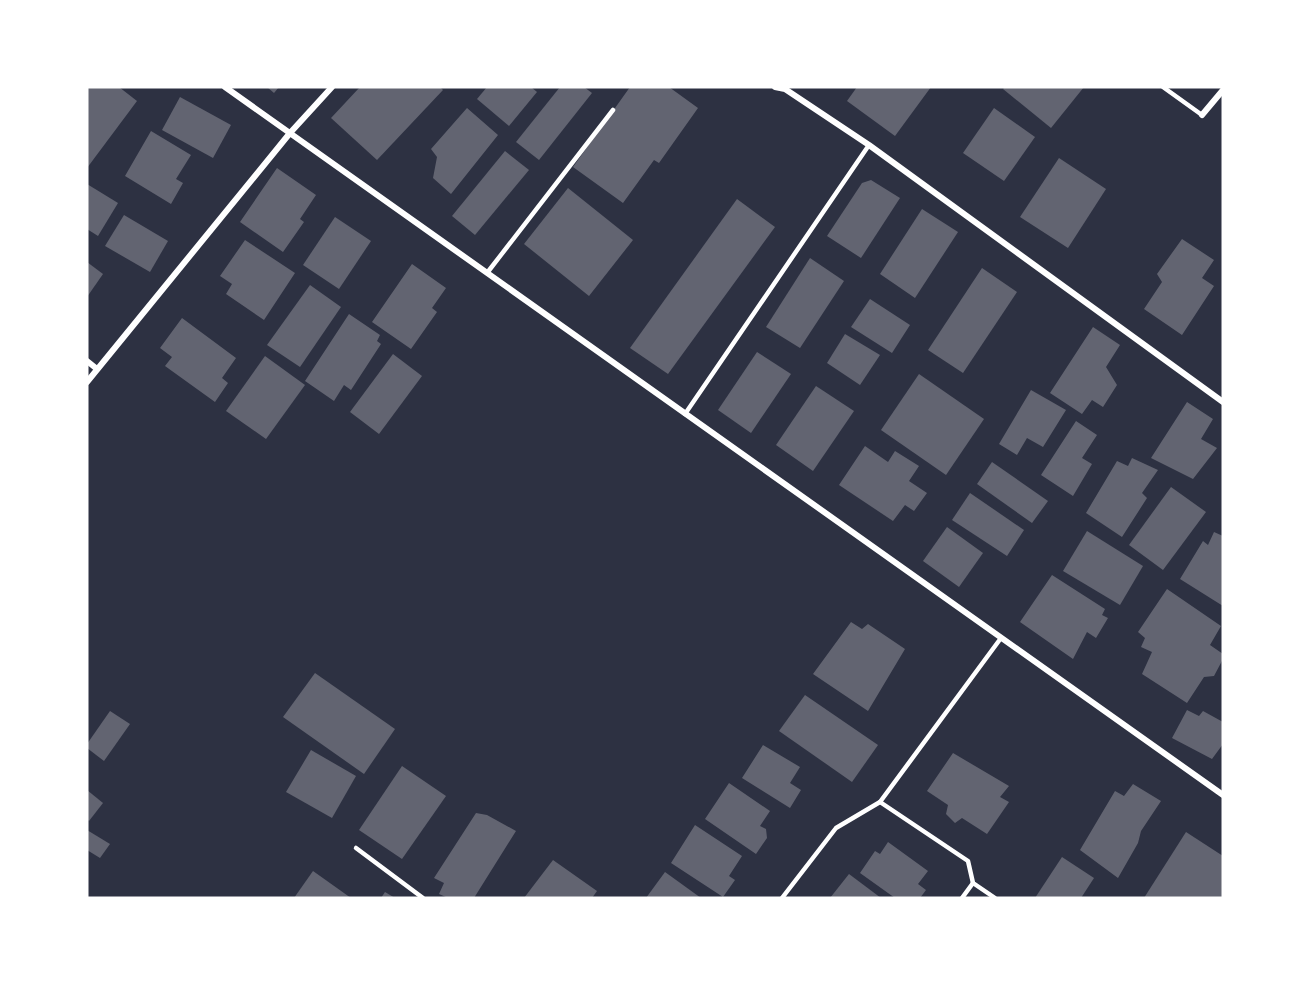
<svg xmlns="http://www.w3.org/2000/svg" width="1310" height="985" viewBox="0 0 1310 985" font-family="Poppins,sans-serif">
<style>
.building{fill:#626471}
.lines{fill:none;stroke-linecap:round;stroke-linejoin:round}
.service{stroke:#fff;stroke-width:4.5}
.minor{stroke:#fff;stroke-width:6}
</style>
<rect width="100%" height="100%" fill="#2d3142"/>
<!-- building -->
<g class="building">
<polygon points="87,87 119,87 137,101 87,168"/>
<polygon points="267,87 279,87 274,93"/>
<polygon points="360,87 440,87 443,90 377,160 331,118"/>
<polygon points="487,87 531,87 537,92 509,126 477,99"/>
<polygon points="560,87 584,87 592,93 539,160 516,142"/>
<polygon points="630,87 669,87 698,108 659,163 654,160 623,203 573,167"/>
<polygon points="857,87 931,87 895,136 847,101"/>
<polygon points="1005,87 1084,87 1051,128 1003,89"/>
<polygon points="180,97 231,125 213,158 162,130"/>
<polygon points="467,108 498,135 451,194 433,178 437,157 431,149"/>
<polygon points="994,108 1035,137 1004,181 963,153"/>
<polygon points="151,131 191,155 176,179 183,183 171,204 125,176"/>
<polygon points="505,151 529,170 475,235 452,216"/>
<polygon points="1059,158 1106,189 1068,248 1020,217"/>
<polygon points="277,168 316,195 300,219 304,222 283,252 240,222"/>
<polygon points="871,180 900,198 861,258 827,236 862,183"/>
<polygon points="87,184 118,203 98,236 87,229"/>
<polygon points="568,188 633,240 589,296 524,244"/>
<polygon points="737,199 775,227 668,374 630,348"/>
<polygon points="922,209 958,232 915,298 880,274"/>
<polygon points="124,215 168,241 150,272 105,246"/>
<polygon points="335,217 371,241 339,289 303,265"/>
<polygon points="1182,239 1214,260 1202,278 1214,286 1182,335 1144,309 1162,282 1157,274"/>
<polygon points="245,240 295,273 264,320 226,294 232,284 220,276"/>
<polygon points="810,258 844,281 800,348 766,327"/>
<polygon points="87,262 103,274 87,297"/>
<polygon points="412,264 446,288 432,308 437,312 411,349 372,322"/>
<polygon points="982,268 1017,292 963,373 928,350"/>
<polygon points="310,285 341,307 300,367 267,345"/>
<polygon points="870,299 910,325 892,353 851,327"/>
<polygon points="349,314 380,335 377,341 381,344 351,390 344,385 334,401 305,381"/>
<polygon points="182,318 236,358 222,378 228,383 215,402 165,366 172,357 160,348"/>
<polygon points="1093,327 1120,345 1106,367 1117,385 1103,407 1092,400 1082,414 1050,393"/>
<polygon points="845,334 880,355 860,385 827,363"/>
<polygon points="757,352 791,374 751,433 718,410"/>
<polygon points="393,354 422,376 379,434 350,412"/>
<polygon points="265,356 305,385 266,439 226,411"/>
<polygon points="919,374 984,419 946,475 881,430"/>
<polygon points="816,386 854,411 813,471 776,445"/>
<polygon points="1031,390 1066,410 1043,447 1027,438 1017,455 999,444"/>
<polygon points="1187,402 1213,419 1201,439 1217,448 1193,479 1151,458"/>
<polygon points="1076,421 1097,435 1082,458 1092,464 1073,496 1041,475"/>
<polygon points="865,446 888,462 895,451 919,466 909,481 927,493 914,511 905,505 893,521 839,485"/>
<polygon points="1132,458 1158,470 1142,493 1147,498 1122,537 1086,513 1117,461 1128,466"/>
<polygon points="992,462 1048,501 1032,523 977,484"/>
<polygon points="1171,487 1206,512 1163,570 1129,545"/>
<polygon points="970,493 1024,530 1007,556 952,520"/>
<polygon points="947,527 983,553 959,587 923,561"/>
<polygon points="1087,531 1143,566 1120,605 1063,571"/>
<polygon points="1214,532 1223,536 1223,606 1180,579 1203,541 1208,545"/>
<polygon points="1052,575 1105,609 1102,615 1108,618 1096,638 1087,632 1073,659 1020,622"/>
<polygon points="1167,589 1221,626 1210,645 1223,654 1223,659 1214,676 1204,677 1187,703 1142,674 1152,652 1141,647 1145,638 1138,632"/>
<polygon points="851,622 862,629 868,624 905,649 868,711 813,674"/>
<polygon points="315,673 395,729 364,774 283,717"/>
<polygon points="805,695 878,745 852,782 779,731"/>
<polygon points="1187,710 1199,716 1203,711 1223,722 1223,744 1212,759 1172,738"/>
<polygon points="110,711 130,724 104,761 87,748 87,744"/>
<polygon points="763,745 800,767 790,783 801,790 790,808 742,778"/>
<polygon points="311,750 356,776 332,818 286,792"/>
<polygon points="953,753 1009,786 1000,797 1009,802 987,834 962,818 955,823 946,814 948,805 927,791"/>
<polygon points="402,766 446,796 402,859 359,830"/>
<polygon points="729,783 770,811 760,826 766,829 767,838 756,854 705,819"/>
<polygon points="1133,784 1161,801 1141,831 1138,843 1118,878 1080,850 1115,791 1124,796"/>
<polygon points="87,790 103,803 89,821 87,819"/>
<polygon points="476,813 487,815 516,831 474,898 448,898 439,894 444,883 434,878"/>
<polygon points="695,825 742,856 729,876 735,880 723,897 671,863"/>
<polygon points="87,830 110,844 100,858 87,850"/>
<polygon points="1186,832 1223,856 1223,898 1144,898"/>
<polygon points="888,842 928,871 918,884 926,890 920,898 895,898 860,873 875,851 880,854"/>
<polygon points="1062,857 1094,878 1081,898 1035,898"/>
<polygon points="553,860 597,891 592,898 524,898"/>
<polygon points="313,871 351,898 294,898"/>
<polygon points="665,872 701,898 646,898"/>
<polygon points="849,874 881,898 830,898"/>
<polygon points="385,892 395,898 381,898"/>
</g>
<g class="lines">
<!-- service -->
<g class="service">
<polyline points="1163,87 1202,115"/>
<polyline points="487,273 613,110"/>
<polyline points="685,414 869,145"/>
<polyline points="880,802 968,861 973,883 995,898"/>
<polyline points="356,848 423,898"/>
<polyline points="782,898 836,828 880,802 1001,638"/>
<polyline points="962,898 973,883"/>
</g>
<!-- minor -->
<g class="minor">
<polyline points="225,87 1223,795"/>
<polyline points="775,87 785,89 869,145 1223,402"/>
<polyline points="1202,115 1223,90"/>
<polyline points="87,361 97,369"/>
<polyline points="87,382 290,133 332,87"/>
</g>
</g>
<!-- border -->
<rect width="1310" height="985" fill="none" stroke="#ffffff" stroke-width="177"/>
</svg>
